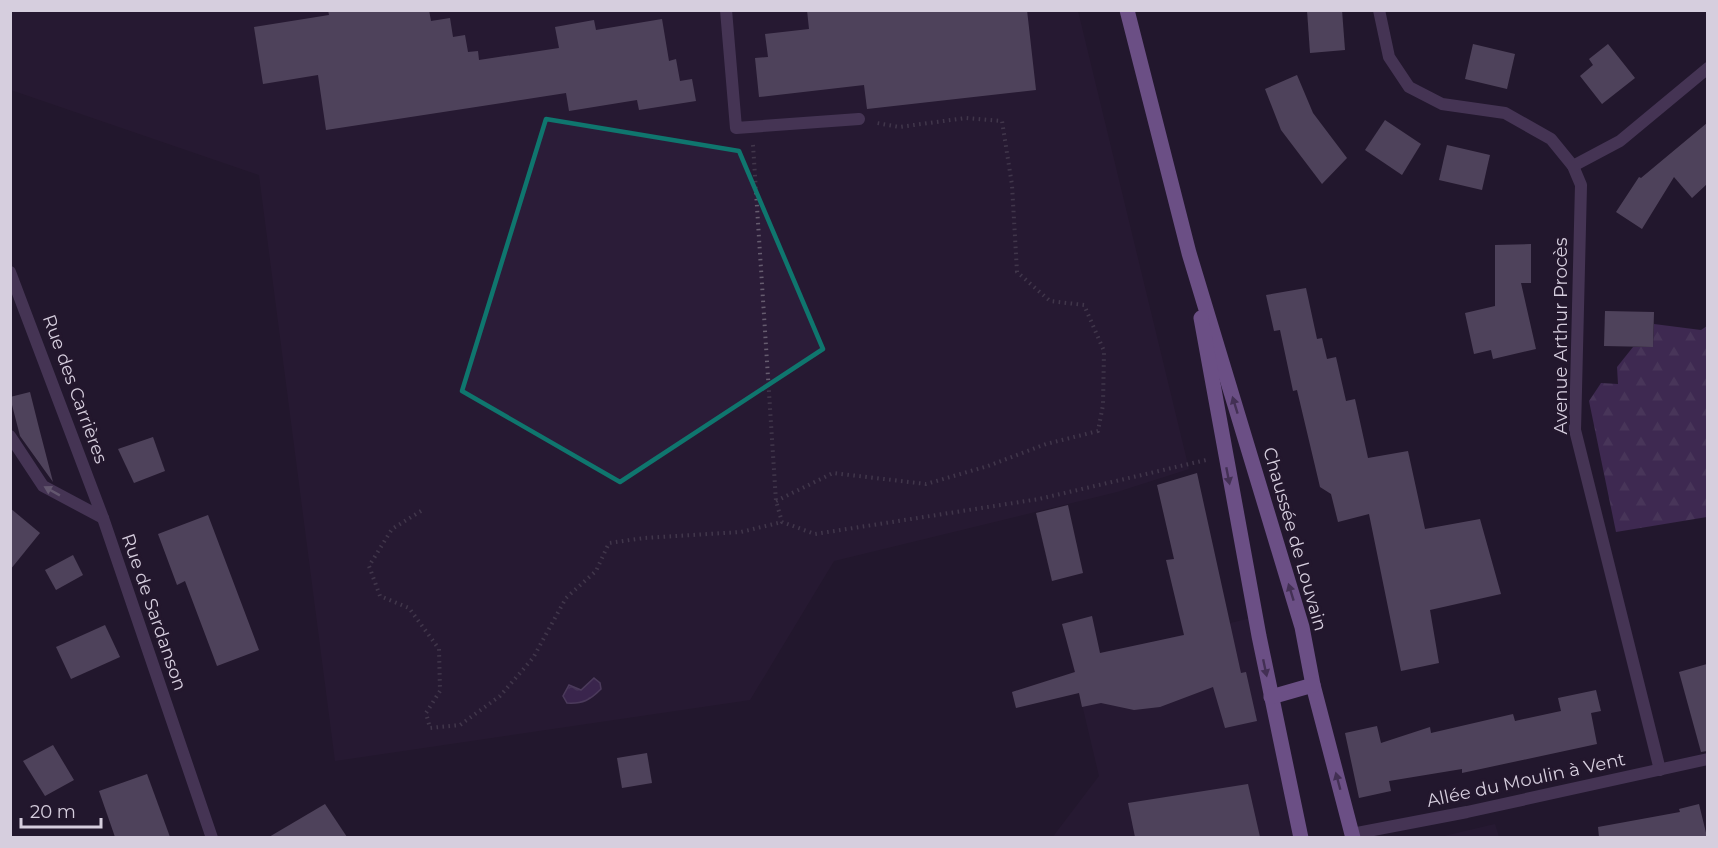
<svg xmlns="http://www.w3.org/2000/svg" width="1718" height="848" viewBox="0 0 1718 848" font-family="Montserrat,sans-serif">
<style>
.built{fill:#2b1c38}
.forest{fill:url(#forest-firs)}
.water{fill:url(#water-ripples);stroke:#7d6493;stroke-width:1.5}
.building{fill:#847792}
.lines{fill:none;stroke-linecap:round;stroke-linejoin:round}
.path{stroke:#665c6f;stroke-width:4;stroke-dasharray:1.5 4.5;stroke-linecap:butt}
.service{stroke:#6f5884;stroke-width:12}
.minor{stroke:#6f5884;stroke-width:12}
.primary{stroke:#c392ef;stroke-width:15}
.oneway{fill:#6b4e84}
.oneway2{fill:#b2a5be}
.marked{fill:none;stroke:#0f766e;stroke-width:4.5;stroke-linejoin:round}
.labels{text-anchor:middle;stroke-width:6;stroke-linejoin:round;paint-order:stroke}
.street-label{font-size:18px;fill:#d6cede;stroke:#23172d}
</style>
<defs>
<pattern id="forest-firs" width="22" height="20" patternUnits="userSpaceOnUse" patternTransform="scale(1.5)"><rect width="22" height="20" fill="#5f3f7c"/><path d="M5 1l3.5 6h-7zM16 11l3.5 6h-7z" fill="#755a8e"/></pattern>
<pattern id="water-ripples" width="26" height="14" patternUnits="userSpaceOnUse" patternTransform="scale(1.5)"><rect width="26" height="14" fill="#573773"/><path d="M2 4q2-2 4 0t4 0M15 11q2-2 4 0t4 0" fill="none" stroke="#6e5386"/></pattern>
</defs>
<rect width="100%" height="100%" fill="#23172d"/>
<!-- built -->
<g class="built">
<polygon points="11,11 1078,11 1189,469 1117,492 834,561 750,700 335,761 259,175 11,90"/>
<polygon points="1255,617 1296,837 1052,838 1099,776 1072,662"/>
<polygon points="1495,824 1499,837 1440,837"/>
</g>
<!-- forest -->
<polygon class="forest" points="1654,324 1701,330 1707,326 1707,517 1616,532 1589,401 1601,383 1618,384 1617,367 1633,347 1653,347"/>
<!-- water -->
<path class="water" d="M594,678l6,5 1,6c-11,11 -18,15 -34,14l-4,-7 6,-11 12,5z"/>
<!-- building -->
<g class="building">
<polygon points="328,10 429,10 431,21 450,18 453,37 465,35 468,52 478,51 479,60 559,48 555,27 594,20 596,30 662,19 669,61 676,59 680,81 692,79 696,101 639,110 637,100 569,111 566,93 326,130 318,75 263,84 254,27 329,15"/>
<polygon points="807,10 1027,10 1036,90 867,109 864,85 759,97 755,58 768,57 765,34 809,29"/>
<polygon points="1307,10 1342,10 1345,50 1310,53"/>
<polygon points="1473,44 1515,54 1507,89 1465,79"/>
<polygon points="1608,44 1635,78 1602,104 1580,76 1593,65 1589,59"/>
<polygon points="1297,75 1313,113 1347,158 1322,184 1281,130 1265,89"/>
<polygon points="1385,120 1421,144 1402,175 1365,150"/>
<polygon points="1707,123 1707,184 1692,198 1674,177 1642,229 1616,212 1639,177 1641,178"/>
<polygon points="1447,145 1490,155 1482,190 1439,180"/>
<polygon points="1531,244 1531,283 1521,283 1536,349 1493,359 1491,350 1474,354 1465,313 1495,306 1495,245"/>
<polygon points="1306,288 1317,339 1322,338 1327,359 1336,357 1346,401 1355,399 1368,458 1408,451 1425,529 1480,519 1501,594 1430,610 1439,663 1401,671 1369,514 1338,522 1331,494 1320,487 1297,390 1293,391 1280,330 1274,331 1266,295"/>
<polygon points="1605,311 1654,312 1653,347 1604,346"/>
<polygon points="30,392 38,424 53,482 20,436 10,397"/>
<polygon points="153,437 165,471 134,483 118,449"/>
<polygon points="1197,473 1241,673 1246,672 1257,721 1225,728 1213,687 1160,707 1134,710 1101,703 1082,707 1079,693 1016,708 1012,692 1075,672 1062,624 1092,616 1100,653 1184,635 1166,560 1174,559 1157,485"/>
<polygon points="1068,505 1083,573 1052,581 1036,513"/>
<polygon points="10,508 40,533 10,570"/>
<polygon points="208,515 259,650 217,666 185,581 177,585 158,534"/>
<polygon points="73,555 83,575 56,590 45,570"/>
<polygon points="105,625 120,657 71,679 56,647"/>
<polygon points="1707,664 1707,751 1701,752 1679,672"/>
<polygon points="1596,690 1601,711 1591,713 1597,744 1462,773 1462,769 1389,781 1391,791 1359,798 1345,733 1377,726 1381,743 1430,727 1431,733 1513,714 1515,721 1561,711 1558,698"/>
<polygon points="53,745 74,780 45,796 23,761"/>
<polygon points="647,753 652,783 622,788 617,758"/>
<polygon points="147,774 170,837 115,837 99,791"/>
<polygon points="1248,784 1260,837 1135,837 1128,803"/>
<polygon points="325,804 347,837 269,837"/>
<polygon points="1699,804 1707,837 1599,837 1598,827 1680,812 1679,809"/>
</g>
<g class="lines">
<!-- path -->
<g class="path">
<polyline points="753,145 776,501 782,522 815,534 1039,499 1206,460"/>
<polyline points="776,501 833,473 926,484 988,466 1046,444 1098,431 1103,405 1104,351 1084,305 1050,301 1017,272 1012,185 1002,121 966,118 899,127 877,123"/>
<polyline points="421,511 392,529 369,566 380,596 409,608 439,649 440,691 426,713 430,728 460,725 500,696 533,658 566,598 596,571 609,543 644,538 741,532 782,522"/>
</g>
<!-- service -->
<polyline class="service" points="726,10 736,128 859,119"/>
<!-- minor -->
<g class="minor">
<polyline points="1379,10 1389,57 1409,87 1442,104 1505,113 1551,139 1573,166 1581,185 1575,430 1660,770"/>
<polyline points="1573,166 1620,141 1708,68"/>
<polyline points="10,272 103,518 212,838"/>
<polyline points="10,436 43,486 103,518"/>
<polyline points="1352,834 1467,812 1708,759"/>
</g>
<!-- primary -->
<g class="primary">
<polyline points="1127,10 1189,253 1302,627 1313,685 1353,838"/>
<polyline points="1201,318 1259,636 1301,838"/>
<polyline points="1271,697 1313,685"/>
</g>
</g>
<!-- one-way arrows -->
<defs><path id="oneway-solid" d="M-6-.8H1V-3.2L6.5 0L1 3.2V.8H-6Z" transform="scale(1.5)"/></defs>
<g class="oneway">
<use href="#oneway-solid" transform="translate(1235 405) rotate(-107)"/>
<use href="#oneway-solid" transform="translate(1228 476) rotate(79)"/>
<use href="#oneway-solid" transform="translate(1291 592) rotate(-107)"/>
<use href="#oneway-solid" transform="translate(1265 668) rotate(78)"/>
<use href="#oneway-solid" transform="translate(1338 781) rotate(-105)"/>
</g>
<use class="oneway2" href="#oneway-solid" transform="translate(52 491) rotate(-151)"/>
<!-- marked area -->
<path d="M0 0H1718V848H0ZM546,119l193,32 84,198 -203,133 -158,-91z" fill="#23172d" fill-opacity=".55" fill-rule="evenodd"/>
<path class="marked" d="M546,119l193,32 84,198 -203,133 -158,-91z"/>
<g class="labels">
<!-- street labels -->
<g class="street-label">
<text transform="translate(1561 336) rotate(-90)" y="6">Avenue Arthur Procès</text>
<text transform="translate(75 389) rotate(70)" y="6">Rue des Carrières</text>
<text transform="translate(1295 539) rotate(74)" y="6">Chaussée de Louvain</text>
<text transform="translate(154 612) rotate(71)" y="6">Rue de Sardanson</text>
<text transform="translate(1526 780) rotate(-12)" y="6">Allée du Moulin à Vent</text>
</g>
</g>
<!-- border -->
<rect width="1718" height="848" fill="none" stroke="#d6cede" stroke-width="24"/>
<!-- scale -->
<path d="M21 818v9h80v-9" fill="none" stroke="#d6cede" stroke-width="3"/>
<text x="30" y="818" font-size="18" fill="#d6cede" stroke="#23172d" stroke-width="4.5" paint-order="stroke">20 m</text>
</svg>
